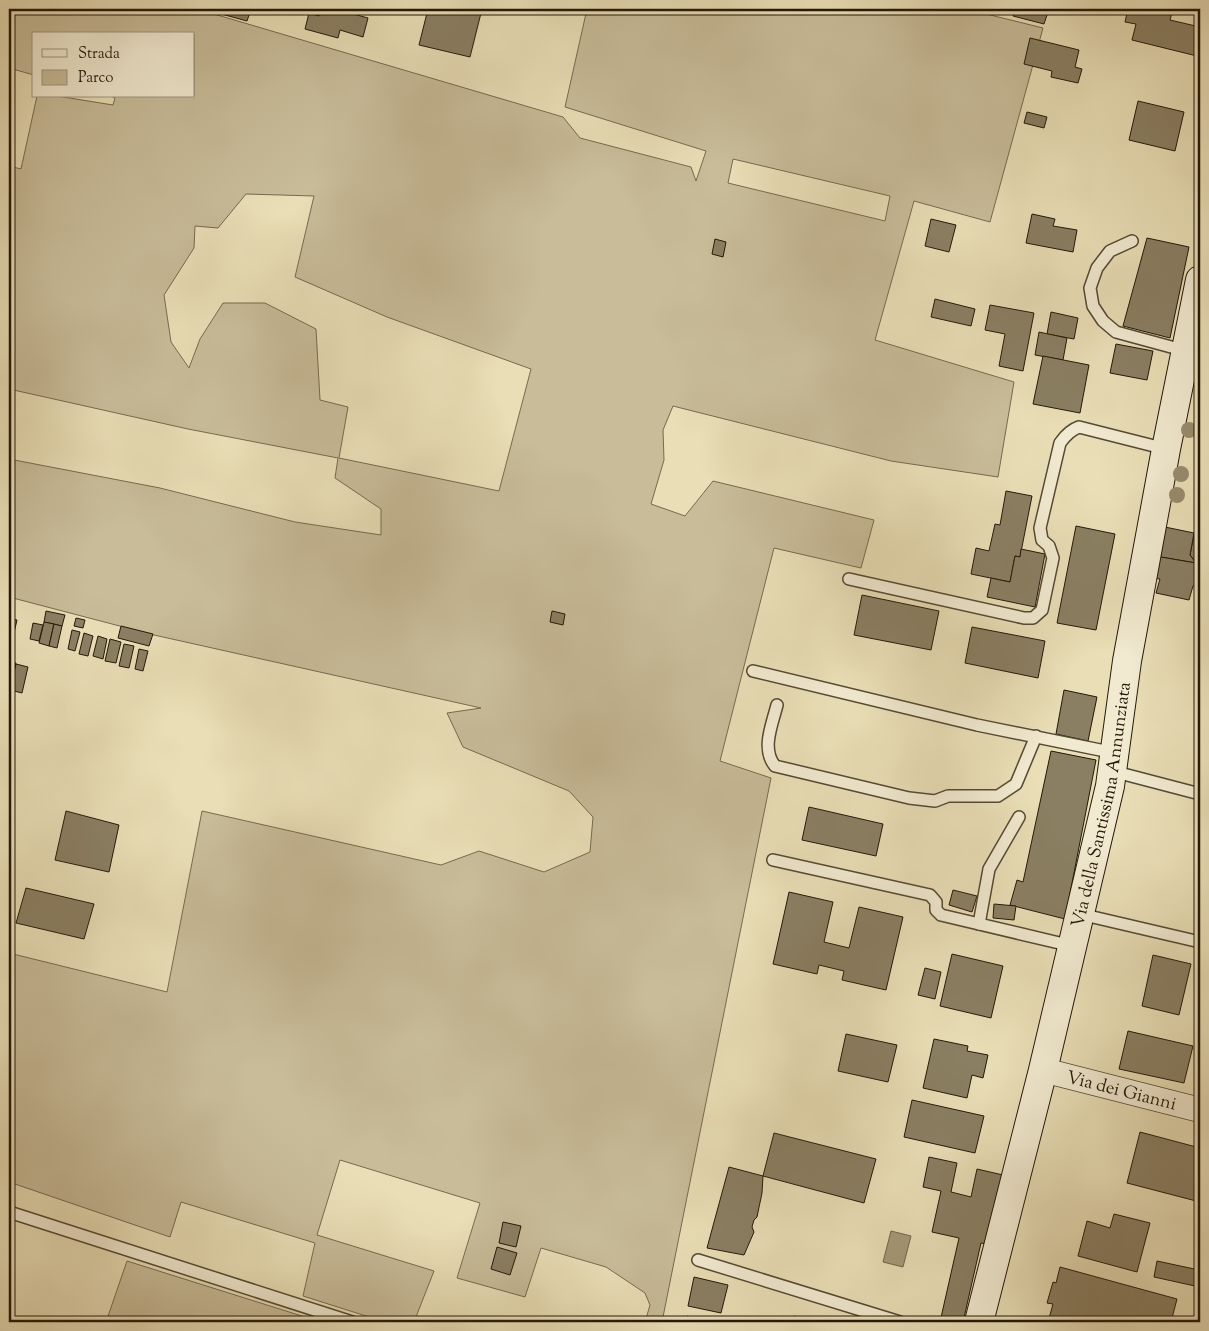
<svg xmlns="http://www.w3.org/2000/svg" width="1209" height="1331" viewBox="0 0 1209 1331" font-family="'Sorts Mill Goudy',serif">
<style>
.green{fill:#c8bc99;stroke:#766a51;fill-rule:evenodd}
.water{fill:#a69b7b;stroke:#72674d}
.building{fill:#8a7f63;stroke:#241809}
.lines{fill:none;stroke-linecap:round;stroke-linejoin:round}
.lane-casing{stroke:#554a34;stroke-width:14}
.street-casing{stroke:#554a34;stroke-width:26}
.secondary-casing{stroke:#241809;stroke-width:30}
.lane{stroke:#f1ead0;stroke-width:11}
.street{stroke:#f1ead0;stroke-width:24}
.secondary{stroke:#f1ead0;stroke-width:28}
.tree{fill:#988c6e}
.labels{text-anchor:middle;stroke-width:4;stroke-linejoin:round;paint-order:stroke}
.street-label{font-size:18px;fill:#241809;stroke:#f1ead0}
</style>
<rect width="100%" height="100%" fill="#e9deb6"/>
<filter id="stains"><feTurbulence type="fractalNoise" baseFrequency=".004" numOctaves="4"/><feColorMatrix values="0 0 0 0 .2 0 0 0 0 .09 0 0 0 0 .02 0 0 0 .5 -.17"/></filter>
<radialGradient id="worn" r=".72"><stop offset=".6" stop-color="#630" stop-opacity="0"/><stop offset="1" stop-color="#630" stop-opacity=".3"/></radialGradient>
<!-- green -->
<g class="green">
<path d="M9,9h188l366,108 17,21 111,29 5,14 10,-30 -141,-44 22,-98h379l77,19 -53,194 -76,-21 -39,139 139,42 -16,95 -107,-16 -218,-55 -10,24 1,30 -13,44 34,12 28,-35 161,39 -13,48 -87,-20 -54,213 51,17 -109,544h-17l5,-17 -5,-12 -39,-26 -65,-19 -16,49 -68,-19 23,-75 -140,-43 -23,75 117,36 -20,51h-29l-82,-26 12,-53 -134,-41 -11,35 -161,-55v-229l158,39 35,-181 239,54 38,-14 65,21 46,-20 3,-35 -24,-26 -106,-44 -16,-34 34,-5 -327,-73 -145,-38v-138l151,29 135,34 86,13v-26l-46,-31 3,-20 -150,-29 -179,-40v-223l12,3 16,-73h20l56,9 2,-7 -4,-2h83v-62h-160v41l-25,-7zM733,159l157,37 -5,25 -157,-38zM246,194l68,2 -19,81 92,40 144,52 -32,122 -160,-33 9,-51 -28,-7 -4,-71 -51,-26h-42l-23,36 -11,29 -18,-26 -7,-47 30,-47 1,-22 23,2z"/>
<polygon points="127,1261 321,1322 106,1322"/>
</g>
<!-- water -->
<polygon class="water" points="891,1231 911,1236 903,1267 883,1262"/>
<!-- building -->
<g class="building">
<polygon points="203,9 251,9 247,21"/>
<polygon points="321,9 335,9 368,18 363,37 340,30 338,38 305,29 309,13 319,16"/>
<polygon points="428,9 482,9 470,57 419,45"/>
<polygon points="1015,9 1049,9 1044,24 1013,16"/>
<polygon points="1128,9 1173,9 1170,20 1200,27 1200,42 1197,56 1132,40 1136,24 1125,22"/>
<polygon points="1030,38 1079,50 1075,67 1082,69 1078,83 1051,77 1052,71 1024,64"/>
<polygon points="1138,101 1184,112 1175,151 1129,140"/>
<polygon points="1027,112 1047,117 1044,128 1024,123"/>
<polygon points="1032,214 1055,219 1053,226 1077,230 1073,252 1026,243"/>
<polygon points="931,219 956,225 949,252 925,246"/>
<polygon points="1147,238 1189,247 1170,338 1123,326"/>
<polygon points="715,239 726,242 723,257 712,254"/>
<polygon points="935,299 975,309 971,326 931,317"/>
<polygon points="990,305 1034,313 1023,371 999,366 1005,334 985,330"/>
<polygon points="1051,312 1078,318 1074,339 1047,334"/>
<polygon points="1039,332 1067,338 1063,360 1035,355"/>
<polygon points="1116,344 1153,351 1147,380 1110,373"/>
<polygon points="1043,356 1089,365 1080,413 1033,404"/>
<polygon points="1006,491 1032,496 1020,557 1015,556 1010,582 971,574 976,548 989,551 995,524 1000,525"/>
<polygon points="1200,504 1200,569 1190,555"/>
<polygon points="1076,526 1115,534 1096,630 1057,623"/>
<polygon points="1160,526 1194,533 1190,555 1196,563 1155,556"/>
<polygon points="1021,549 1045,554 1035,607 987,597 991,578 1010,582 1015,556 1020,557"/>
<polygon points="1155,556 1196,563 1200,569 1200,588 1193,586 1189,600 1156,593 1160,579 1150,578"/>
<polygon points="862,595 939,611 931,650 854,635"/>
<polygon points="46,611 65,615 62,626 44,622"/>
<polygon points="552,611 565,614 563,625 550,622"/>
<polygon points="9,618 17,620 13,637 9,636"/>
<polygon points="76,618 85,620 83,628 74,626"/>
<polygon points="44,622 54,624 49,646 39,643"/>
<polygon points="33,623 43,625 39,641 30,639"/>
<polygon points="54,624 62,626 57,648 49,646"/>
<polygon points="121,626 153,634 149,646 118,638"/>
<polygon points="972,627 1045,641 1038,678 965,663"/>
<polygon points="72,630 80,632 75,651 68,649"/>
<polygon points="84,633 93,636 88,656 79,654"/>
<polygon points="98,636 107,639 103,659 93,656"/>
<polygon points="110,639 121,642 116,663 105,661"/>
<polygon points="124,644 134,646 129,668 119,666"/>
<polygon points="139,649 148,651 143,671 135,669"/>
<polygon points="9,662 16,663 10,690 9,690"/>
<polygon points="16,664 28,667 22,693 10,690"/>
<polygon points="1064,690 1097,697 1088,741 1056,734"/>
<polygon points="1051,751 1096,760 1065,919 1010,905 1017,880 1023,882"/>
<polygon points="809,807 883,824 876,856 802,840"/>
<polygon points="66,811 119,825 109,872 55,860"/>
<polygon points="26,888 94,904 84,939 16,923"/>
<polygon points="953,890 977,896 972,912 949,905"/>
<polygon points="789,892 833,902 824,942 849,948 859,907 903,917 886,990 842,980 844,971 819,965 817,974 773,964"/>
<polygon points="994,904 1016,906 1014,920 993,918"/>
<polygon points="952,954 1003,966 991,1018 940,1006"/>
<polygon points="1153,955 1191,964 1179,1015 1142,1006"/>
<polygon points="925,968 941,972 935,999 918,995"/>
<polygon points="1128,1031 1193,1046 1184,1083 1119,1069"/>
<polygon points="846,1034 897,1045 888,1082 838,1071"/>
<polygon points="934,1039 968,1046 967,1051 988,1055 983,1078 972,1075 967,1098 923,1088"/>
<polygon points="912,1100 984,1116 975,1153 904,1137"/>
<polygon points="1140,1132 1200,1148 1200,1221 1195,1220 1200,1202 1127,1183"/>
<polygon points="774,1133 876,1159 864,1203 763,1176"/>
<polygon points="929,1157 957,1163 951,1192 971,1197 977,1169 1003,1175 987,1244 981,1243 963,1322 940,1322 959,1238 932,1232 941,1191 923,1187"/>
<polygon points="729,1167 763,1176 762,1193 757,1217 754,1220 752,1227 754,1232 744,1255 707,1248"/>
<polygon points="1114,1214 1150,1223 1137,1272 1078,1256 1087,1221 1110,1228"/>
<polygon points="503,1222 521,1226 516,1247 499,1243"/>
<polygon points="497,1247 517,1253 510,1275 491,1269"/>
<polygon points="1157,1261 1199,1270 1195,1286 1154,1277"/>
<polygon points="1060,1267 1177,1299 1171,1322 1048,1322 1053,1304 1047,1303 1053,1282 1056,1283"/>
<polygon points="694,1277 728,1285 721,1313 688,1306"/>
<polygon points="687,1316 710,1322 686,1322"/>
<polygon points="794,1316 820,1322 792,1322"/>
</g>
<g class="lines">
<defs>
<g id="lane">
<polyline points="1132,241 1110,251 1097,268 1090,288 1093,306 1103,321 1116,332 1186,351"/>
<path d="M849,579l175,39h9l9,-8 11,-52 -4,-12 -7,-6 -2,-12 20,-85c5,-7 10,-13 19,-16l87,22"/>
<polyline points="753,671 977,725 1115,753"/>
<path d="M777,705c-5,20 -16,44 -2,61l134,32 26,3 13,-5h50l18,-12 20,-48"/>
<polyline points="1112,771 1200,794"/>
<polyline points="773,860 930,895 936,902 936,910 941,915 1072,946"/>
<polyline points="1080,914 1200,942"/>
<polyline points="979,924 989,869 1019,817"/>
<polyline points="9,1212 352,1322"/>
<polyline points="698,1260 900,1322"/>
</g>
<g id="street">
<path id="s1" d="M1043,1070l157,40"/>
</g>
<g id="secondary">
<path id="s2" d="M979,1322l64,-252 67,-284 17,-125 39,-212 34,-169"/>
</g>
</defs>
<!-- lane casing -->
<use href="#lane" class="lane-casing"/>
<!-- street casing -->
<use href="#street" class="street-casing"/>
<!-- secondary casing -->
<use href="#secondary" class="secondary-casing"/>
<!-- lane -->
<use href="#lane" class="lane"/>
<!-- street -->
<use href="#street" class="street"/>
<!-- secondary -->
<use href="#secondary" class="secondary"/>
</g>
<!-- trees -->
<g class="tree">
<circle cx="1189" cy="430" r="8"/>
<circle cx="1181" cy="474" r="8"/>
<circle cx="1177" cy="495" r="8"/>
</g>
<g class="labels">
<!-- street labels -->
<g class="street-label">
<text dy="6" stroke="none"><textPath href="#s2" startOffset="532">Via della Santissima Annunziata</textPath></text>
<text dy="6" stroke="none"><textPath href="#s1" startOffset="81">Via dei Gianni</textPath></text>
</g>
</g>
<!-- margin -->
<rect width="1209" height="1331" fill="none" stroke="#e9deb6" stroke-width="30"/>
<rect x="10" y="10" width="1189" height="1311" fill="none" stroke="#241809" stroke-width="2.5"/>
<rect x="15" y="15" width="1179" height="1301" fill="none" stroke="#241809"/>
<!-- legend -->
<rect x="32" y="32" width="162" height="65" fill="#f1ead0" stroke="#9f9680"/>
<rect x="42" y="49" width="25" height="8" fill="#f1ead0" stroke="#9f9680"/>
<text x="78" y="58" font-size="15" fill="#241809">Strada</text>
<rect x="42" y="70" width="25" height="15" fill="#c8bc99" stroke="#9f9680"/>
<text x="78" y="82" font-size="15" fill="#241809">Parco</text>
<rect width="100%" height="100%" filter="url(#stains)"/>
<rect width="100%" height="100%" fill="url(#worn)"/>
</svg>
